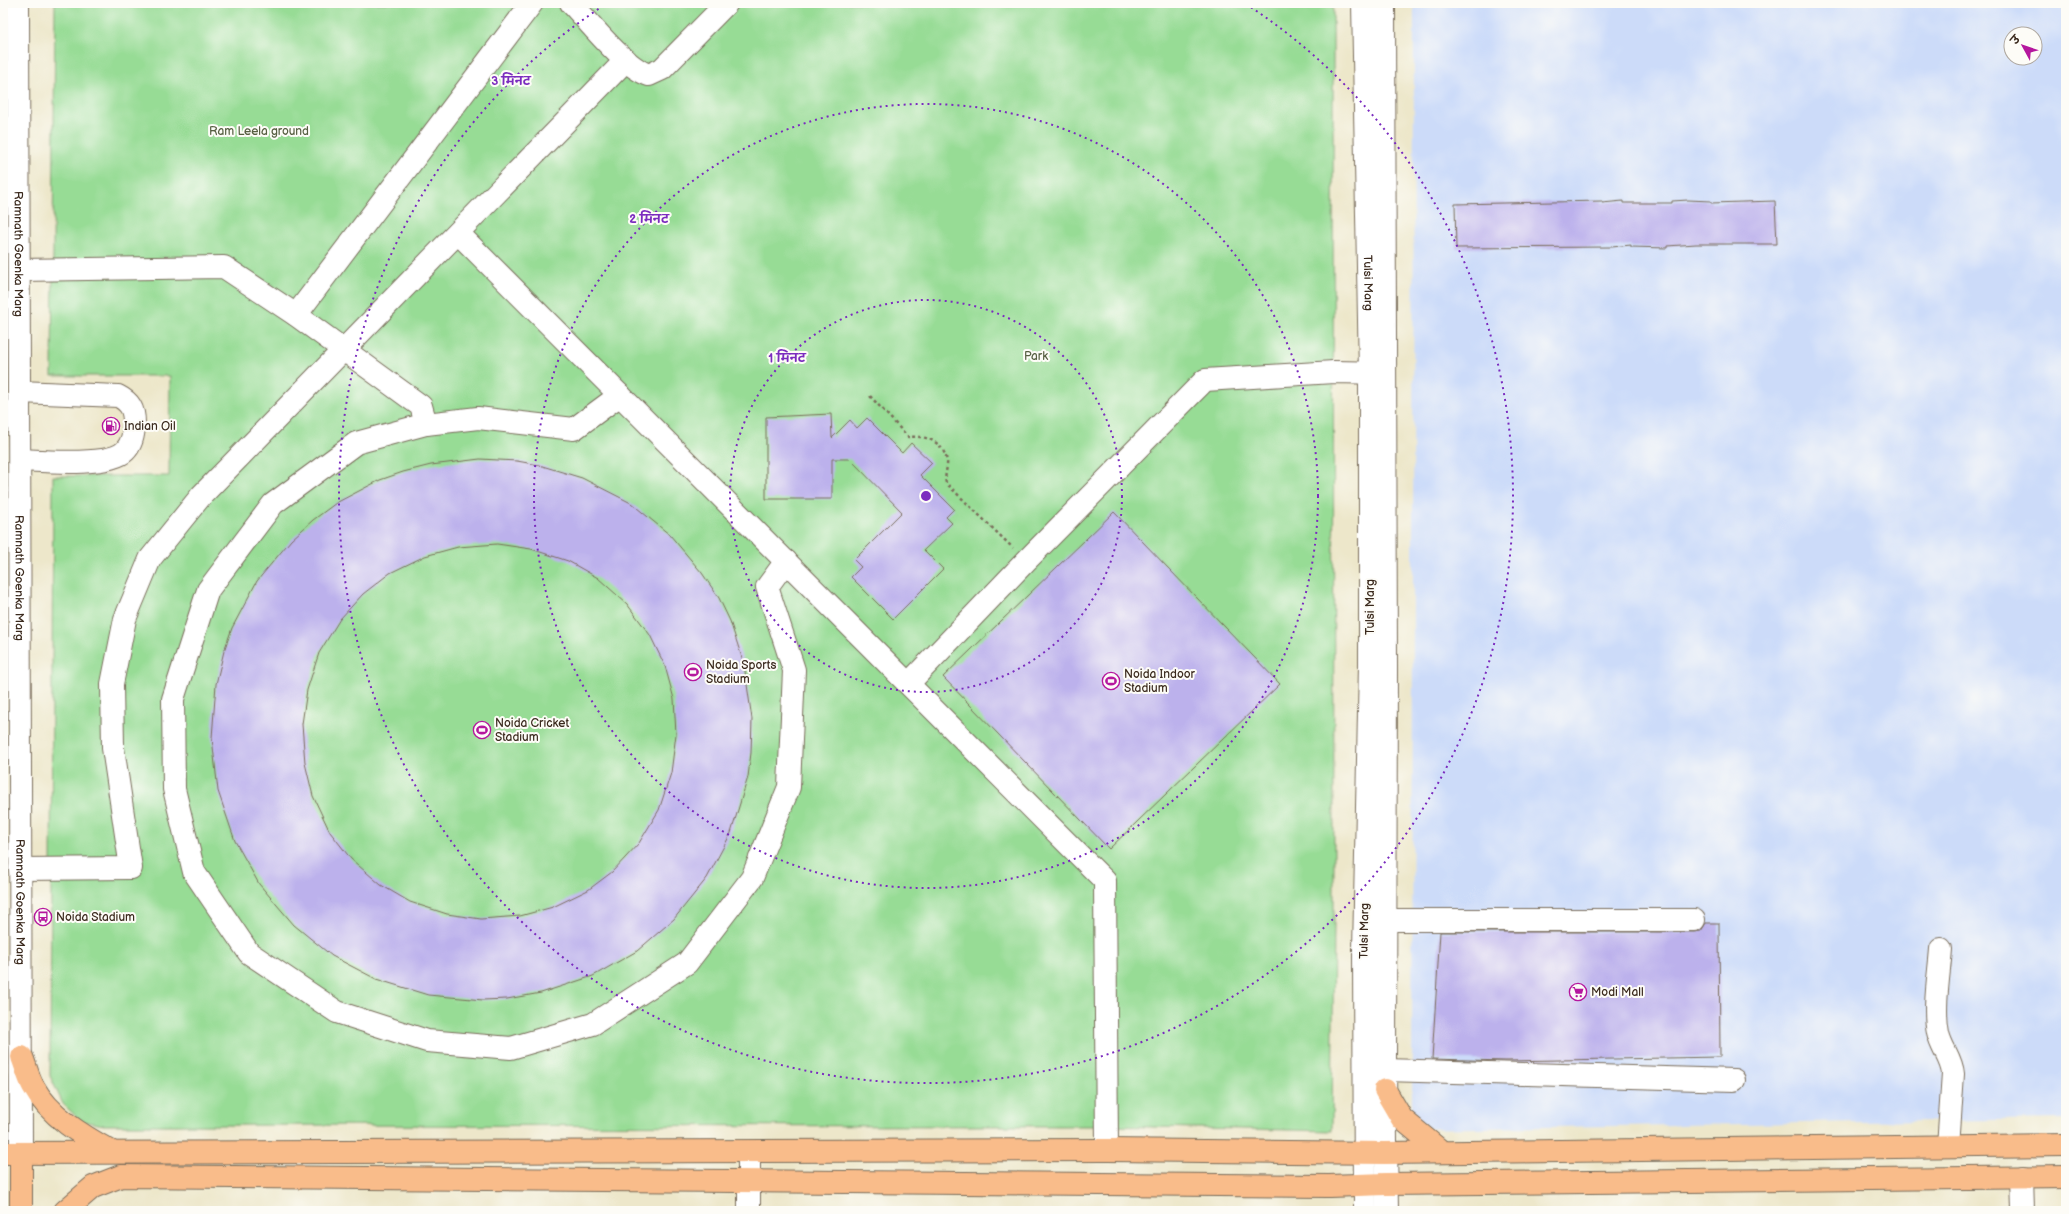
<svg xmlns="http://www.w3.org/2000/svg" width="2069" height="1214" viewBox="0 0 2069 1214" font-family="'Balsamiq Sans','Playpen Sans Deva',sans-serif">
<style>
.built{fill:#ccdbf9;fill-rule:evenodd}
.green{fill:#97dc95;stroke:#69835a}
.building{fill:#bcb1ec;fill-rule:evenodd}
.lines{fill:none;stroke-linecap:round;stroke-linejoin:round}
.minor-casing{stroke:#796c5a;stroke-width:24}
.major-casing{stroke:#796c5a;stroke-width:24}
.path{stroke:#796c5a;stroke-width:2.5;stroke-dasharray:3 3;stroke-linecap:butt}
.minor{stroke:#fff;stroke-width:22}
.major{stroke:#f9bc8a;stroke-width:22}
.ring{fill:none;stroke:#7b2cbf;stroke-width:2;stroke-dasharray:2 4}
.labels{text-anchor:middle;stroke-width:4;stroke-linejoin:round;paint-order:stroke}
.park-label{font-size:12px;fill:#575f42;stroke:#fdfcf7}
.street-label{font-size:12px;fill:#3b2a1e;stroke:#fdfcf7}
.poi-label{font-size:12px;fill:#3b2a1e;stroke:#fdfcf7;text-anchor:start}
.centre{fill:#7b2cbf;stroke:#fdfcf7;stroke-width:2}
.ring-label{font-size:12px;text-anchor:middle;font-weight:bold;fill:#7b2cbf;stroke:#fdfcf7;stroke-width:4;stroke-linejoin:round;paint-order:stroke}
</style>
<rect width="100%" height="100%" fill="#fdfcf7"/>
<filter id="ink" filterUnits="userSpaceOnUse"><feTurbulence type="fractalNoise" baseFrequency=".025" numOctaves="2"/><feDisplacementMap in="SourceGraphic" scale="8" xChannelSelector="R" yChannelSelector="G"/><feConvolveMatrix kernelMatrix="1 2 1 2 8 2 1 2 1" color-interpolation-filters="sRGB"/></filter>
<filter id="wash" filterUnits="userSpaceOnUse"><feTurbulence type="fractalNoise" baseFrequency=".012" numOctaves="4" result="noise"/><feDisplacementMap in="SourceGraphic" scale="16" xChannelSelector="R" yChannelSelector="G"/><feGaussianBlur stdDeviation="0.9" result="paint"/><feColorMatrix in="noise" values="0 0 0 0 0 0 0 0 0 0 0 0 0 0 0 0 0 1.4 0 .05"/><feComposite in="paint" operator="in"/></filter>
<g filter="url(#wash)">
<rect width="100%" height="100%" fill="#ede7ca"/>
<!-- built -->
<path class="built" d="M1414,3h652v1116l-654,10zM2011,34h24v24h-24z"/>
<!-- green -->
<polygon class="green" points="55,3 1333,3 1334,923 1332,1131 1107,1126 104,1125 81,1121 63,1104 50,1076 53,476 169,476 170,376 52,376"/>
<g id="blocks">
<!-- building -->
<g class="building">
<polygon points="1688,200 1711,201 1711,203 1775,201 1777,244 1696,244 1667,246 1667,248 1631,247 1631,245 1612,247 1456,248 1455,204 1602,201 1602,203 1623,201 1623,203 1672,203 1672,201"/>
<polygon points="831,414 832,438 850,420 857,428 867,418 902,453 911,443 932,463 920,475 954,509 946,517 952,523 924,550 943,569 893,619 851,577 861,567 854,560 902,512 850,459 832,459 832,499 766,499 766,417"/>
<path d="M480,459l37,2 22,4 43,13 49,25 39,32 32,38 17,25 11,23 14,43 8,55 -1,34 -3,24 -17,56 -24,45 -33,41 -37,32 -44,25 -52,17 -34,6 -24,1 -55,-5 -52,-16 -44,-23 -38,-31 -35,-41 -24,-43 -17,-50 -6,-53 4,-54 8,-33 8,-23 25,-47 34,-41 22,-20 23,-17 44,-23 23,-8 28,-7zM497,544l34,5 37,12 30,17 29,26 23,31 15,31 9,33 2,35 -5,39 -12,37 -20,33 -27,29 -24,18 -35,17 -33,9 -39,3 -34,-5 -37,-12 -29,-17 -30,-26 -21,-27 -17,-36 -8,-33 -3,-39 5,-34 12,-37 21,-34 23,-25 27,-21 35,-17 33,-9z"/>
<polygon points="1114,512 1280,684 1109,849 943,677"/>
<polygon points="1706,923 1719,923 1720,1057 1506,1061 1432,1059 1440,932 1694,932 1701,931"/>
</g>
</g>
</g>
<g filter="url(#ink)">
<use href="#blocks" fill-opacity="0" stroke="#796c5a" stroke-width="1"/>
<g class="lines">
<defs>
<g id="minor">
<path id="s1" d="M18,3l3,1150"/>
<path d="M571,3c19,20 53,64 78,72l13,-6 65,-66"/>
<path id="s2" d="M1363,3l7,370v291l-6,286 1,261"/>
<polyline points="1384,3 1386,666 1385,1070 1387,1211"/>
<polyline points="458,233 1105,881 1107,1150"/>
<polyline points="19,270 224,267 296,315 421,406 426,424"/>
<polyline points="296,315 532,3"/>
<path d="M19,392l99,4c12,6 16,13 16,27 0,10 -2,21 -9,28 -16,16 -82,10 -105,9"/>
<polyline points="620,395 574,429 478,418 426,424 356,443 273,504 208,590 173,699 174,789 194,872 249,953 337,1012 427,1041 511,1048 593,1024 687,963 752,878 789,787 794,670 767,587 786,561"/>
<polyline points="909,683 1026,561 1205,380 1334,372 1384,373"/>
<polyline points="20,869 131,868 113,748 112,684 125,619 150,559 201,496 626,60"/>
<polyline points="1384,920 1694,920"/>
<path d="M1941,949c-2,27 -8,58 -3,84 3,15 14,26 15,41l-5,72"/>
<polyline points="1385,1070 1734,1080"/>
<polyline points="2022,1177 2023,1211"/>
<polyline points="749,1211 749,1152"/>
</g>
<g id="major">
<path d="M22,1057c4,10 6,20 11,29 16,30 50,50 79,66"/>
<polyline points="1385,1090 1402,1119 1442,1152"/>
<polyline points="3,1153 1107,1150 1385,1153 2066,1145"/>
<polyline points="21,1211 21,1153"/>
<polyline points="65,1211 93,1187 121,1176 1329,1186 1386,1184 2066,1177"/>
</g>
</defs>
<!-- minor casing -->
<use href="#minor" class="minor-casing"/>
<!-- major casing -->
<use href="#major" class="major-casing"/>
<!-- path -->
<path class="path" d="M870,396l38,41c18,-2 35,4 39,24 1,6 -3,14 -1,22l67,65"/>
<!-- minor -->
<use href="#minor" class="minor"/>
<!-- major -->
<use href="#major" class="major"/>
</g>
</g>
<!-- distance rings -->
<g class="ring">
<circle cx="926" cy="496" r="196"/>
<circle cx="926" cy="496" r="392"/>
<path d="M1246 4A587 587 0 1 1 606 4"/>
</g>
<!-- icons -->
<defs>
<symbol id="fuel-ring" viewBox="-11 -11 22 22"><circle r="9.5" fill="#fdfcf7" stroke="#b5179e" stroke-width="1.5"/><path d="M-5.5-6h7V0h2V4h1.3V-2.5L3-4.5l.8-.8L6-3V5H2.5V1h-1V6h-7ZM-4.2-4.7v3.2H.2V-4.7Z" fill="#b5179e"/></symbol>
<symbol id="stadium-ring" viewBox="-11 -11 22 22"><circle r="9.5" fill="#fdfcf7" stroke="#b5179e" stroke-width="1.5"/><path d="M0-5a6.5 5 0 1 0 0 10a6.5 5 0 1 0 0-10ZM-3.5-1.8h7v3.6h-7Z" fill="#b5179e"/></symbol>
<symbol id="bus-ring" viewBox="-11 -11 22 22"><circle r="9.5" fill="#fdfcf7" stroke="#b5179e" stroke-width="1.5"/><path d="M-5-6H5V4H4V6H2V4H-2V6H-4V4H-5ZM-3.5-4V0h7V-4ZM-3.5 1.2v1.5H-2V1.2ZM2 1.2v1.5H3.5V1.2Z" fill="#b5179e"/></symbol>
<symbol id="supermarket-ring" viewBox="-11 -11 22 22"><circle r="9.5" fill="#fdfcf7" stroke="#b5179e" stroke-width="1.5"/><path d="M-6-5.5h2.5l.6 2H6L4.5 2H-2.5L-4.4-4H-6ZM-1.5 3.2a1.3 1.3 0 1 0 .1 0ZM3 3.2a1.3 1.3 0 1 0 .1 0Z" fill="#b5179e"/></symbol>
</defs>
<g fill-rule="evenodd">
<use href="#fuel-ring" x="101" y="416" width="20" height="20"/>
<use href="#stadium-ring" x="683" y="662" width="20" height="20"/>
<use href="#stadium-ring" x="1101" y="671" width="20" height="20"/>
<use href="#stadium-ring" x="472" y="720" width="20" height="20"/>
<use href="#bus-ring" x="33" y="907" width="20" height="20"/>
<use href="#supermarket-ring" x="1568" y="982" width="20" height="20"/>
</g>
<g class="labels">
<!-- park labels -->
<g class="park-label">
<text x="259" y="135">Ram Leela ground</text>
<text x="1036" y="360">Park</text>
</g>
<!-- street labels -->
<g class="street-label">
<text dy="4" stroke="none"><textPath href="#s1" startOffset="251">Ramnath Goenka Marg</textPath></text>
<text dy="4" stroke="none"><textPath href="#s2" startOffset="280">Tulsi Marg</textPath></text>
<text dy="4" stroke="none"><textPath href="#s1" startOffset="575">Ramnath Goenka Marg</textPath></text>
<text transform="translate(1370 607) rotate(-90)" y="4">Tulsi Marg</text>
<text dy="4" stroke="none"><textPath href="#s1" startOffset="899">Ramnath Goenka Marg</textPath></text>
<text transform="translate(1364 931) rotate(-89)" y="4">Tulsi Marg</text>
</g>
<!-- poi labels -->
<g class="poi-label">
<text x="124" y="430">Indian Oil</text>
<text x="706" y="669">Noida Sports<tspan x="706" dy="14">Stadium</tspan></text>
<text x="1124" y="678">Noida Indoor<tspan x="1124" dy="14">Stadium</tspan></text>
<text x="495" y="727">Noida Cricket<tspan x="495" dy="14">Stadium</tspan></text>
<text x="56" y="921">Noida Stadium</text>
<text x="1591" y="996">Modi Mall</text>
</g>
</g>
<circle cx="926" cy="496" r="6" class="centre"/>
<g class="ring-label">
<text x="511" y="85">3 मिनट</text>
<text x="649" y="223">2 मिनट</text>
<text x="787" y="362">1 मिनट</text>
</g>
<!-- margin -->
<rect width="2069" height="1214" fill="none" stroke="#fdfcf7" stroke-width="16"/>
<!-- north arrow -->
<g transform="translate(2023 46) rotate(310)"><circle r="19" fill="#fdfcf7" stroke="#afa8a0"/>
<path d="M0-3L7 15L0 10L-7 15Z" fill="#b5179e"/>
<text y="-6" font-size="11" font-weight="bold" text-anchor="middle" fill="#3b2a1e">उ</text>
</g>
</svg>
